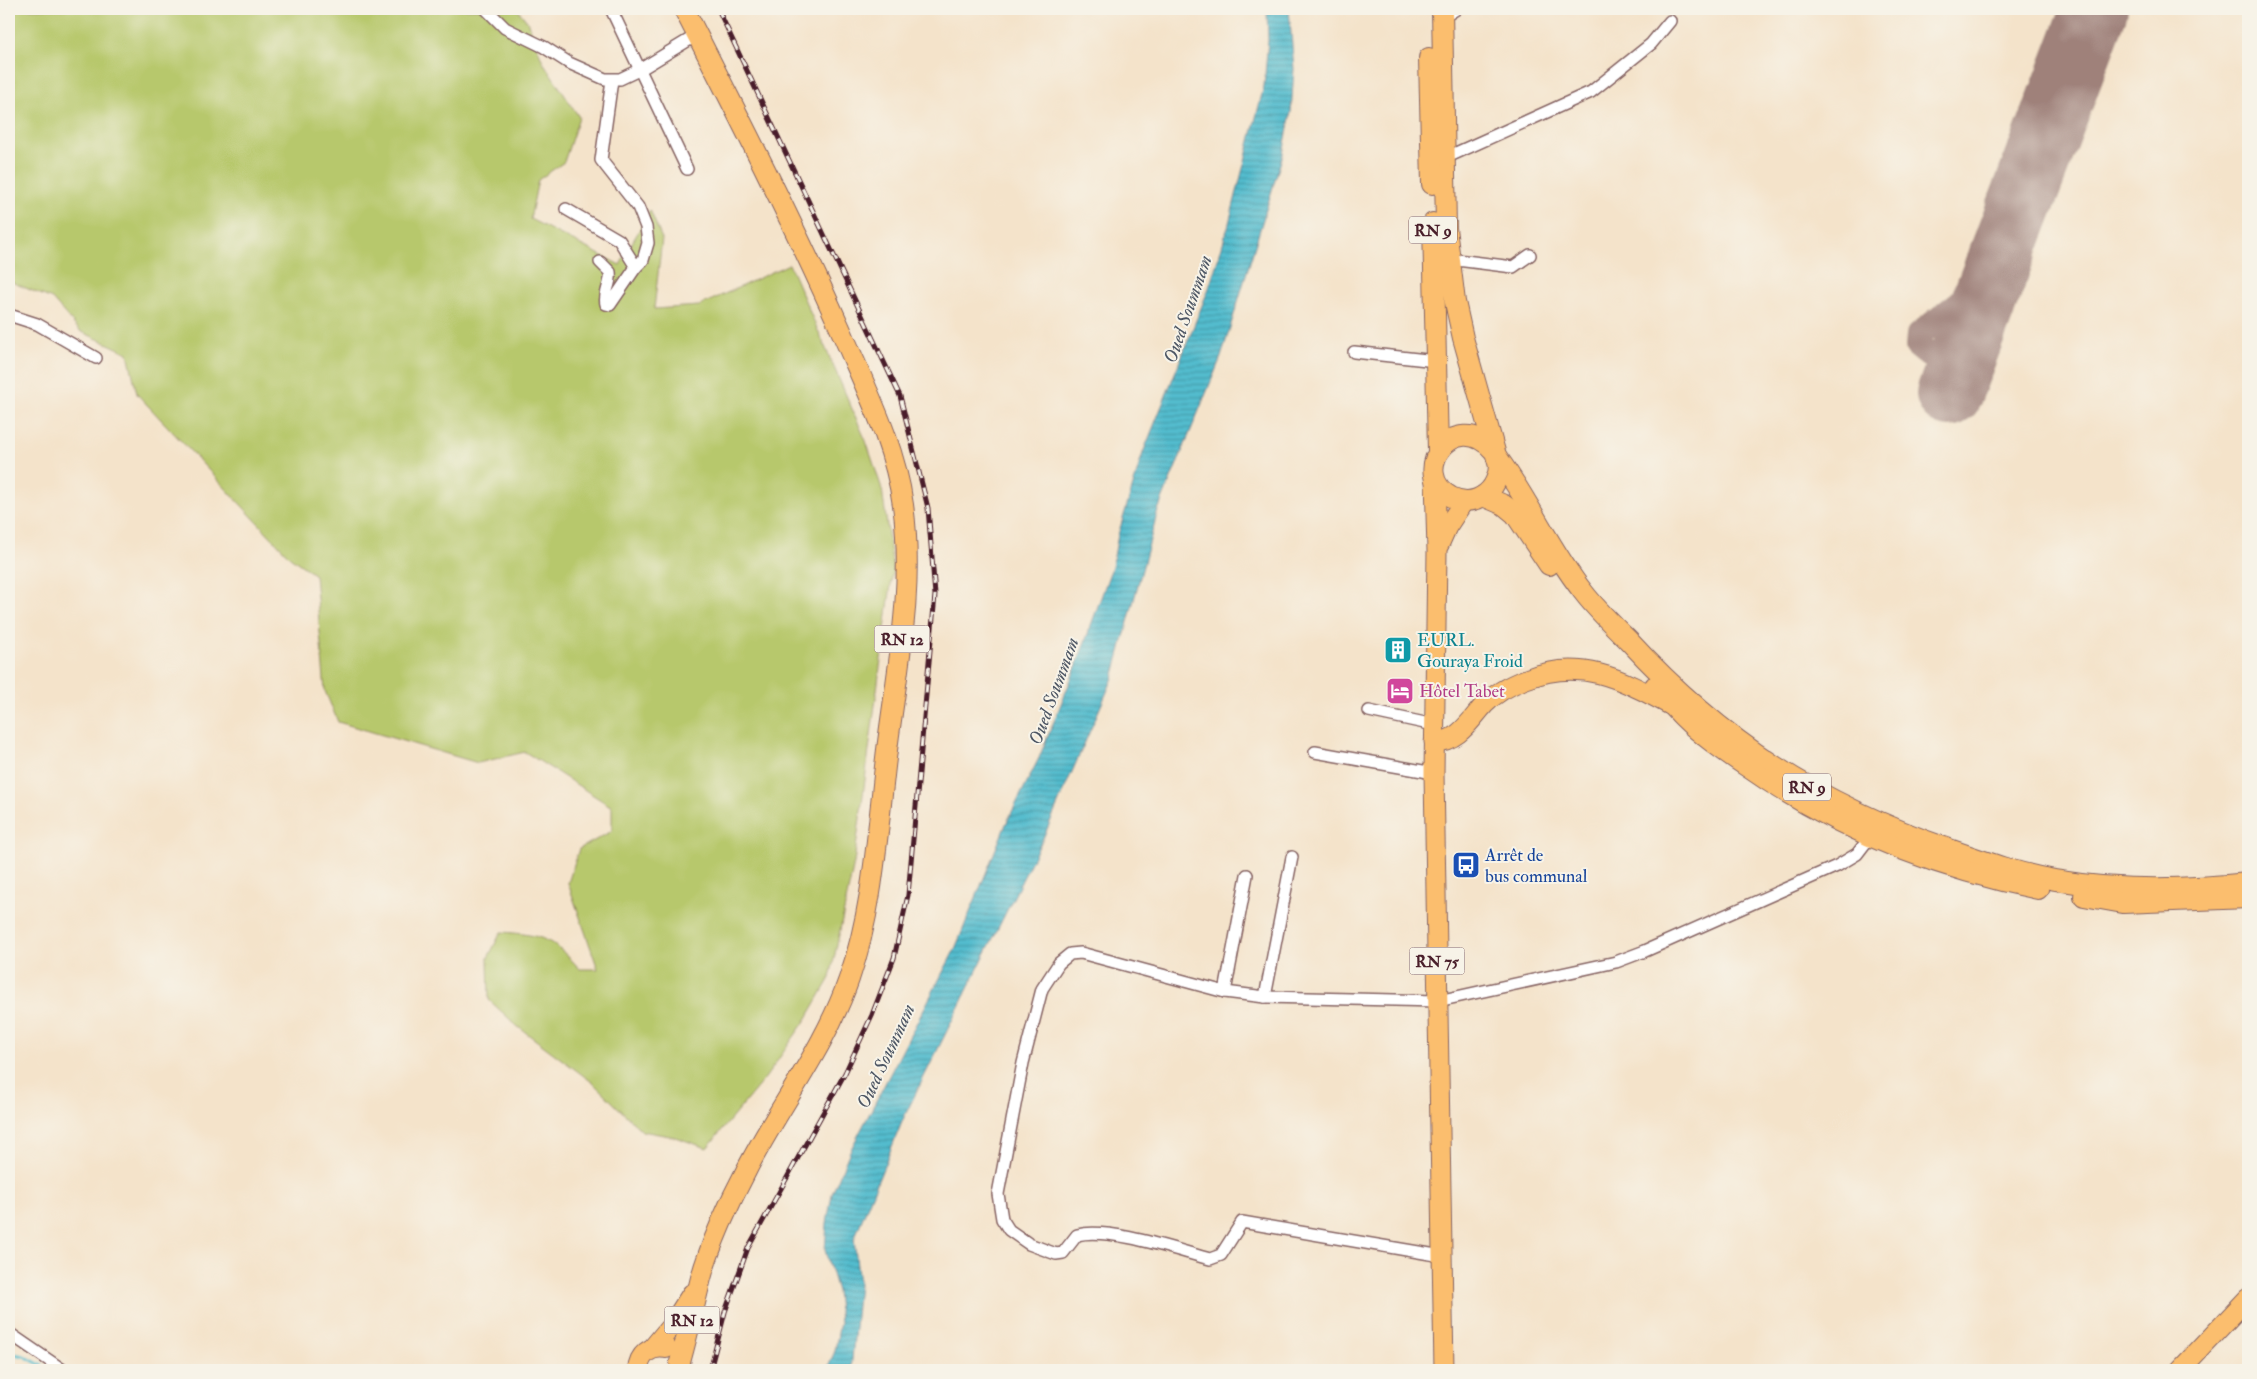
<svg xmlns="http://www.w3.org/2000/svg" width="2257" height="1379" viewBox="0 0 2257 1379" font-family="'IM FELL Double Pica',serif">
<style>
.grass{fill:#b7c86c;stroke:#80744c}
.water{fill:url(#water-rules);stroke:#4e6e7c}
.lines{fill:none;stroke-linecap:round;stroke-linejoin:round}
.stream{stroke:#52bcce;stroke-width:3}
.taxiway{stroke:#9f817a;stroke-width:26}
.runway{stroke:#9f817a;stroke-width:66}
.minor-casing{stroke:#866463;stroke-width:14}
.primary-casing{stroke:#866463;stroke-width:21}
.trunk-casing{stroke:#866463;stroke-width:22}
.minor{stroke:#fff;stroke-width:11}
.primary{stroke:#fbbe6e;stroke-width:19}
.trunk{stroke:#fbbe6e;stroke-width:20}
.rail-casing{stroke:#4a1f2b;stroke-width:5}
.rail{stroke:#f7f3e8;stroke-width:3;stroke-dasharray:9;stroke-linecap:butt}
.labels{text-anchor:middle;stroke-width:4;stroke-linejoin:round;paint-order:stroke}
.shield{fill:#f7f3e8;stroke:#7e5f64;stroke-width:1}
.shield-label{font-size:16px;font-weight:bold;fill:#4a1f2b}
.culture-label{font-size:18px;fill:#0d838f;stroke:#f7f3e8;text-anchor:start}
.hotel-label{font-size:18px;fill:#b23c85;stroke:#f7f3e8;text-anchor:start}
.transit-label{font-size:18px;fill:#164399;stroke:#f7f3e8;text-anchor:start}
.water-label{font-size:19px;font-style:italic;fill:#4d5664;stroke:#f7f3e8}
</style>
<defs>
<pattern id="water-rules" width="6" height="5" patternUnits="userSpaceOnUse" patternTransform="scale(1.25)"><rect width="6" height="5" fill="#52bcce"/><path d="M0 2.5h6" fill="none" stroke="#4698a7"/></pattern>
</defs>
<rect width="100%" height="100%" fill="#f7f3e8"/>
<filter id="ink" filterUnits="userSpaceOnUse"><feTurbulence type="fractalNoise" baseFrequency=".02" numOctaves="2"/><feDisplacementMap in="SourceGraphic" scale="10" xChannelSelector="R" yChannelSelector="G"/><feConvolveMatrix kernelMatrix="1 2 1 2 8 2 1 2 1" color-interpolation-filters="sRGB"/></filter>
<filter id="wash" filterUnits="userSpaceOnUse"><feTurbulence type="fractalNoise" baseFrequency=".0096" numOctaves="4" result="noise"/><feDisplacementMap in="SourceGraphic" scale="20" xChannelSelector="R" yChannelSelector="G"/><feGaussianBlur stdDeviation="1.12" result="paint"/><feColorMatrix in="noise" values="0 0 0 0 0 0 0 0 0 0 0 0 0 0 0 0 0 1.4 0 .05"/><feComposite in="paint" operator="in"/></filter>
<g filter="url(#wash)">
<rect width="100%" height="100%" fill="#f4e3ca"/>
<!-- grass -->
<path class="grass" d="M9,9h508l10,12 16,41 36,55 -15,45 -26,18 -8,39 90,46 30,-55 12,29 -8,70 45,-3 90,-42 77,177 16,48 11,80 -39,294 -24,115 -23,40 -41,59 -59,71 -32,-11 -33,-6 -50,-49 -75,-56 -28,-26 -1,-42 13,-26c43,3 50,6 79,37h18l-30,-86 11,-34 33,-18v-24l-87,-55 -47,11 -140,-41 -13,-31 -10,-116 -25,-18 -153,-163 -9,-41 -48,-22 -28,-32 -43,-18z"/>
<!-- water -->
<polygon class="water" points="1267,9 1289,9 1294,69 1291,112 1283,154 1221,357 1158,510 1113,678 1044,836 904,1117 854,1239 859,1284 851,1370 827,1370 835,1351 840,1322 837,1291 825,1250 827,1223 832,1194 850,1151 955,949 1006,824 1039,758 1076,667 1112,567 1118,535 1143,453 1209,288 1228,227 1264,86 1268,40"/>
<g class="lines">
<!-- stream -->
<polyline class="stream" points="9,1353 24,1356 50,1370"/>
<!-- taxiway -->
<path class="taxiway" d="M1959,369c-17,-4 -28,-12 -41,-23l1,-11 75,-59"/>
<!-- runway -->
<polyline class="runway" points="1949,394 2095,9"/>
</g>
</g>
<g filter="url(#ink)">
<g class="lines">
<defs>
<g id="minor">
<polyline points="486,9 505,28 544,47 569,63 605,79 620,79 641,69 697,35"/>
<polyline points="611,9 687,169"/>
<polyline points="1442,18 1456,9"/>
<polyline points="1445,158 1591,92 1651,44 1670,21"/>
<polyline points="566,209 619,240 636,267"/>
<polyline points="1449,259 1513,267 1530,255"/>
<path d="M600,262l10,10c2,12 -7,21 -4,32l4,1 26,-38 7,-7 5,-17 -2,-16 -8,-20 -37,-47 11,-80"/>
<polyline points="9,315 37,324 96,358"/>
<polyline points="1354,352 1436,361"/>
<polyline points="1369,711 1434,725"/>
<polyline points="1315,752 1434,773"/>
<polyline points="1225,992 1247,875"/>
<polyline points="1265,997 1292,857"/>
<path d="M1442,1256l-200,-34 -21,33 -11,4c-34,-9 -100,-32 -133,-24l-14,18 -7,1 -27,-10 -20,-14 -7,-11 -4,-25 25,-131 19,-74 17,-26 11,-9 11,-1 144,39 40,5 173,4 178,-39 29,-11 192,-85 20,-12 13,-17"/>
<polyline points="9,1333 63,1370"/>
</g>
<g id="primary">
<polyline points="1435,479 1437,551 1434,773 1444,1370"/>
<polyline points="1439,545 1447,527 1464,501"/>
<path d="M1434,742c24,0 35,-20 50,-37 11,-12 26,-20 42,-26 55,-22 95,0 144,26"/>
<polyline points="2180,1370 2248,1298"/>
</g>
<g id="trunk">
<path d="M1442,9l4,219 9,74 8,36 36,128c-1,15 -7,27 -22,33 -8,3 -18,2 -26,-2 -44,-24 4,-90 42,-47"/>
<polyline points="1429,58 1432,184"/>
<polyline points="1433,223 1438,451"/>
<path d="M1497,457c32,43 53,93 87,136 13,17 29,32 44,47 95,103 189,163 321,209 34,12 70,25 106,31 64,11 129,10 193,3"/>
<polyline points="1483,496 1504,505 1515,514 1549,565"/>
<path d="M1655,686c9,10 18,21 28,31 19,19 41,34 63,49 88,62 187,102 292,123"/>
<polyline points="2084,896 2123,903 2248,898"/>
<polyline points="653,1348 673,1324 692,1294"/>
<path d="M680,1362c8,-28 14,-56 21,-84 9,-33 29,-77 45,-107 33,-65 79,-123 103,-192 25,-72 28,-146 37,-221 10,-84 29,-167 17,-253 -8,-60 -36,-114 -60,-170 -49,-111 -104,-218 -159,-326"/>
<path d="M638,1370c1,-15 12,-25 28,-22"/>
</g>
</defs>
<!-- minor casing -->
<use href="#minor" class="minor-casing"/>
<!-- primary casing -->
<use href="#primary" class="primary-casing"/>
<!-- trunk casing -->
<use href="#trunk" class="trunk-casing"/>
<!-- minor -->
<use href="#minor" class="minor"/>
<!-- primary -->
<use href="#primary" class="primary"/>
<!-- trunk -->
<use href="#trunk" class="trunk"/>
<defs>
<polyline id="rail" points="710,1370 725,1312 748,1248 845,1073 872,1015 894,958 908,895 935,595 928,508 900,396 718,9"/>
</defs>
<!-- rail casing -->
<use href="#rail" class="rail-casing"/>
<!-- rail -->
<use href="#rail" class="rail"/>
</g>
</g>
<!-- icons -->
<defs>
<symbol id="building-square" viewBox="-11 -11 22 22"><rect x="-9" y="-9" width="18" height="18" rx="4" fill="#0f9aa8" stroke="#f7f3e8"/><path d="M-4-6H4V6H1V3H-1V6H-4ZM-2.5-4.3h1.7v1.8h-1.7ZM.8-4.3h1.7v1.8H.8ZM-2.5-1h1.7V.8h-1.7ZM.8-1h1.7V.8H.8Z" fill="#fff"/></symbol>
<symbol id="hotel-square" viewBox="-11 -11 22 22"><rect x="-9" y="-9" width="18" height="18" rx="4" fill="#d1479c" stroke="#f7f3e8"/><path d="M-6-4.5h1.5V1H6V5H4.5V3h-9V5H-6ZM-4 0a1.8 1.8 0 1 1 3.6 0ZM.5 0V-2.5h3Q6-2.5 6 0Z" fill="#fff"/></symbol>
<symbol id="bus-square" viewBox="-11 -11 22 22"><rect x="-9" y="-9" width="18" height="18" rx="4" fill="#1a4fb4" stroke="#f7f3e8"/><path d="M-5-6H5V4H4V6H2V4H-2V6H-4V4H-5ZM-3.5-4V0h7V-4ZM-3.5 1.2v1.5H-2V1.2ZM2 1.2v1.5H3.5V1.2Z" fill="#fff"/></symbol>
</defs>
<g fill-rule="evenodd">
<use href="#building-square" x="1382" y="634" width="32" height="32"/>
<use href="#hotel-square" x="1384" y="675" width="32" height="32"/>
<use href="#bus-square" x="1450" y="849" width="32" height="32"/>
</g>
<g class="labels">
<!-- shield labels -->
<g class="shield">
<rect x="1409" y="216.5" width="48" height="27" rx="4"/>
<rect x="874.5" y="625.5" width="55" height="27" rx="4"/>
<rect x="1783" y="773.5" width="48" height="27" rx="4"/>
<rect x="1409.5" y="947.5" width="55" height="27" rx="4"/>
<rect x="664.5" y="1306.5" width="55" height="27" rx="4"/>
</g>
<g class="shield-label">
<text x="1433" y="236">RN 9</text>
<text x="902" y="645">RN 12</text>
<text x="1807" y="793">RN 9</text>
<text x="1437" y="967">RN 75</text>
<text x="692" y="1326">RN 12</text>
</g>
<!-- culture labels -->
<g class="culture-label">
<text x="1417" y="646">EURL.<tspan x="1417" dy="21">Gouraya Froid</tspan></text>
</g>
<!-- hotel labels -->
<g class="hotel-label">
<text x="1419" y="697">Hôtel Tabet</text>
</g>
<!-- transit labels -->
<g class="transit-label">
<text x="1485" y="861">Arrêt de<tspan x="1485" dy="21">bus communal</tspan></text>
</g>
<!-- water labels -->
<g class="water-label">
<text transform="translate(1187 309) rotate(-71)" y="7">Oued Soummam</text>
<text transform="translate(1053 691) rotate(-70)" y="7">Oued Soummam</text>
<text transform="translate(885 1056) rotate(-65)" y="7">Oued Soummam</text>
</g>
</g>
<!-- margin -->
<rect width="2257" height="1379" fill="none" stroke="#f7f3e8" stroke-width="30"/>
</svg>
